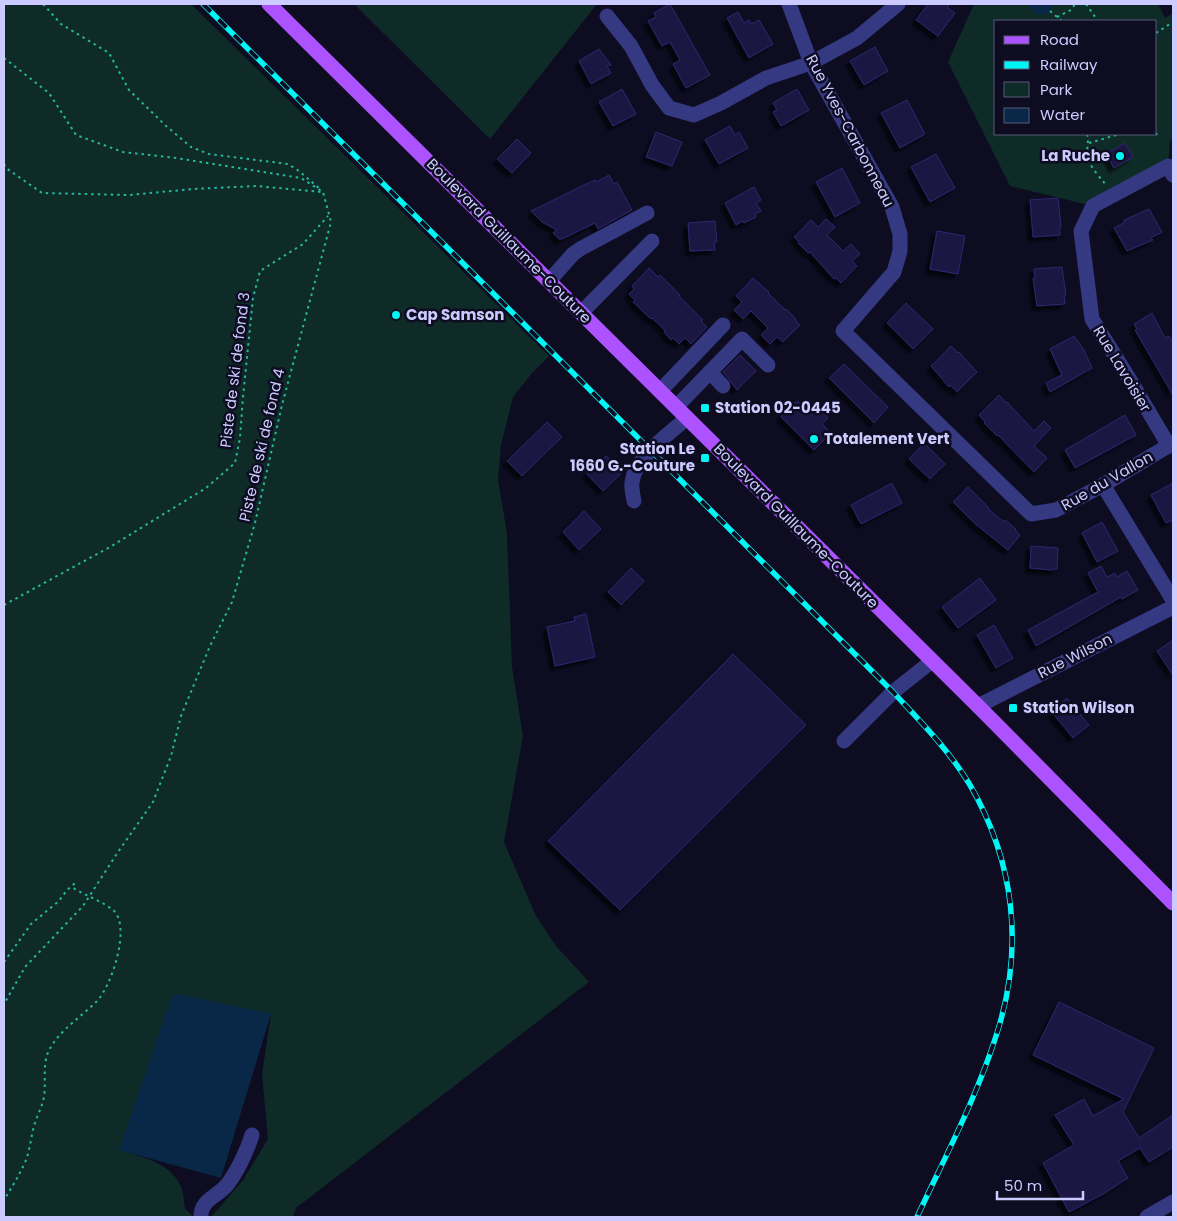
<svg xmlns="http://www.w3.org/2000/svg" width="1177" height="1221" viewBox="0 0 1177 1221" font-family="Poppins,sans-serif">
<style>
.green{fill:#0e2b27;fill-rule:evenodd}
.water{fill:#092847}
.building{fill:#1b1743;stroke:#2e2770;filter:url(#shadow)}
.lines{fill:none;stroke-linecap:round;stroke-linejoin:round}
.path{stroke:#27b79f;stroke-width:2;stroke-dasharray:2.5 4;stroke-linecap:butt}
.minor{stroke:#343982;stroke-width:15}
.major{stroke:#ac52ff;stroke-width:15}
.rail-casing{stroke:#00f6f5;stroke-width:5.5}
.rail{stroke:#0d0c21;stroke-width:4;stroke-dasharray:11;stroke-linecap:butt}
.poi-dot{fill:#00f6f5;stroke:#0d0c21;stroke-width:2}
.labels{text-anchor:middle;stroke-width:5;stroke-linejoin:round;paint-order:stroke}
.street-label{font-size:15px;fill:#cccbff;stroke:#0d0c21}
.poi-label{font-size:15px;font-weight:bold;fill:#cccbff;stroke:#0d0c21;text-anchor:start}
</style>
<defs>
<filter id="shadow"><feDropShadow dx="-4.5" dy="4.5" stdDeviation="1" flood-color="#0009"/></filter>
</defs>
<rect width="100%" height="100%" fill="#0d0c21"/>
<!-- green -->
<g class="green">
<path d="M4,4h187l358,352 -17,17 -19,24 -12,48 -3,35 9,53 5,134 11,69 -19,106 32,74 20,30 33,36 -293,226 -3,9h-82l32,-37 25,-41 -6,-65 9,-60 -152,136c24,7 53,13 63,39 2,6 2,14 3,20l9,8h-190z"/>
<polygon points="354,4 597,4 490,139"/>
<path d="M974,4h184l7,14 8,-5v126l-3,2 -2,25 -75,40 -83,-20 -62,-124zM996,21h160v113h-160z"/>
</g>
<!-- water -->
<g class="water">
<path d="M1028,4h25l-3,7 -6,4c-8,0 -13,-4 -16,-11z"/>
<polygon points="178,994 271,1014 221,1178 119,1150 172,996"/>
</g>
<!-- building -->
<g class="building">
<polygon points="670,4 710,75 686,88 673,64 680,60 670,42 662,46 648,21 656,17 654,13"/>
<polygon points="928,4 950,4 947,7 955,13 938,36 916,20"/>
<polygon points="738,12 744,23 749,20 751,24 759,20 773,44 749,58 727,18"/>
<polygon points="875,47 888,71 864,85 850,61"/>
<polygon points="599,49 611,65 607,66 611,73 591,84 579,61"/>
<polygon points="622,89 636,114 613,126 599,102"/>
<polygon points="797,89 809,110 781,126 773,112 777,110 773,103"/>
<polygon points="907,100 925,134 900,148 881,113"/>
<polygon points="730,126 735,135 739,132 748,148 719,164 705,140"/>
<polygon points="656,132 682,142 672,166 646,157"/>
<polygon points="517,139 531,153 512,173 497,159"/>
<polygon points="1125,143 1133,157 1114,168 1106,154"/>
<polygon points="936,154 955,188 930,202 911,167"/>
<polygon points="842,168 860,203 835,217 816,182"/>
<polygon points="609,175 614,184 617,182 632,210 598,229 595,223 562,239 559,239 553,233 557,230 542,222 531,211 584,185 595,180 596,182"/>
<polygon points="754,187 761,200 756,203 761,211 755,214 756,217 744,223 743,221 736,225 725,203"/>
<polygon points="1058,198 1061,226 1060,226 1060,235 1033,237 1030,200"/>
<polygon points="1149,209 1162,232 1151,238 1153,240 1127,251 1114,228 1125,222 1124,220"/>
<polygon points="826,219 835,227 827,235 843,251 851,244 860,254 852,261 857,266 841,283 836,278 834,279 810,252 808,253 798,243 799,242 794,237 811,220 818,227"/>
<polygon points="715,221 717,242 714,242 715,250 690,251 688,223"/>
<polygon points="937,231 965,236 958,274 930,269"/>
<polygon points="1062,267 1066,295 1064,295 1065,304 1037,306 1033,278 1035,278 1034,269"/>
<polygon points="649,268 658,277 660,275 680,295 679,296 703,320 701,321 707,327 691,344 685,338 679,344 673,338 671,340 664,332 666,331 652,318 651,319 633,302 635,300 629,294 634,289 632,286"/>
<polygon points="753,278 769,292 768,293 785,310 786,309 796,319 795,320 800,325 783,342 777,337 770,344 761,335 768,328 751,311 743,319 734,310 742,302 736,296"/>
<polygon points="906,303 933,329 913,349 887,323"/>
<polygon points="1152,313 1165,338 1169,336 1173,342 1173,395 1135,330 1137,329 1134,324"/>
<polygon points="1074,336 1084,350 1092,368 1050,392 1046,383 1062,375 1050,349"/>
<polygon points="951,346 958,353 959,352 977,372 957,392 950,385 949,387 931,366"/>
<polygon points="740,355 756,371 737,390 723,372"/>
<polygon points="844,364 888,407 874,423 829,378"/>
<polygon points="999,395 1006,403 1007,402 1034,431 1044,421 1051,428 1034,446 1047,458 1034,472 998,435 997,436 984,423 985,422 979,415"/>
<polygon points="808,399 828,418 822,424 831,433 814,450 781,417 789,406 798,401 801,406"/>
<polygon points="1125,415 1136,435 1075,468 1065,450"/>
<polygon points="547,422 562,437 522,476 507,461"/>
<polygon points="924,443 945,464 930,479 909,459"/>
<polygon points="606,456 616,465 619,462 626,469 603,491 587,474"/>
<polygon points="892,483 902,503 861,524 851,505"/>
<polygon points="1173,483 1173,520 1166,523 1151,495"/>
<polygon points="968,487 989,508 988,509 1004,522 1005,520 1016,529 1015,530 1020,535 1008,550 974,523 953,502"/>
<polygon points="584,511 601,529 579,550 563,532"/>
<polygon points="1102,522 1118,551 1097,562 1082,533"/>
<polygon points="1031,546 1058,548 1057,569 1052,569 1052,570 1030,568"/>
<polygon points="1101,566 1107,577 1115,573 1117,577 1127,571 1138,590 1122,599 1121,597 1036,646 1028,630 1098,592 1088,573"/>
<polygon points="631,568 644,581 621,605 608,592"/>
<polygon points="980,578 996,600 958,628 942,607"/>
<polygon points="586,614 595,657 555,666 547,627 575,621 574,617"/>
<polygon points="994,625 1013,658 996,668 977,635"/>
<polygon points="1173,640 1173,675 1157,651"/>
<polygon points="733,654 806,725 620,910 548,841"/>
<polygon points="1067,698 1089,725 1073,738 1051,711"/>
<polygon points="1059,1002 1154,1048 1123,1112 1139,1138 1173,1115 1173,1147 1149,1162 1140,1148 1118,1161 1128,1178 1103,1194 1069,1212 1043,1163 1074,1145 1055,1115 1084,1099 1093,1116 1124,1099 1033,1055"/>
</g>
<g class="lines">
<!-- path -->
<g class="path">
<polyline points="43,4 61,24 109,53 129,90 165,125 191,147 209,154 288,164 299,171 320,189"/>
<polyline points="1086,4 1098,21"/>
<polyline points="1050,11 1062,21"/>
<polyline points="1057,17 1071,10 1075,4"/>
<polyline points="1156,33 1173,22"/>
<polyline points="4,58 49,93 76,135 123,152 176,158 301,178 323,192 331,222 282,405 255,523 232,602 210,646 181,716 171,756 153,802 118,852 83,906 25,967 4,1004"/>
<polyline points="1156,133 1157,135"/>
<path d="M1087,134c2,9 0,12 0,20 1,11 12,22 19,31"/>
<polyline points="1089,143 1120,134"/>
<polyline points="4,164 6,168 42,193 129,195 193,189 256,186 322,192"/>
<polyline points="4,605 110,547 206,488 235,463 240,438 243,397 253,298 260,271 303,244 328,216"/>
<path d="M4,962l27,-38 28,-23 8,-11 7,-6 -1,4c12,7 30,14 40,22 19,16 -2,78 -17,92 -17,17 -40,30 -49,53 -4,13 -1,29 -3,42 -2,10 -7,19 -10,29 -3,11 -4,23 -8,34 -6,14 -14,27 -22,40"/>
</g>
<!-- minor -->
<g class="minor">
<polyline points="789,4 811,63 892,207 900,234 900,251 894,272 843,331 1031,514 1056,510 1103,485 1173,443"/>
<polyline points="607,16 631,46 652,85 669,108 694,115 721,103 766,78 811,63 857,38 898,4"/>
<polyline points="549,281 573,254 580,249 647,213"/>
<polyline points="581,313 652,241"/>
<polyline points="710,372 723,386"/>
<polyline points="660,391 723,325"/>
<polyline points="676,407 742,339 768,365"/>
<polyline points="1169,446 1133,385 1092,319 1081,231 1093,206 1168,166 1173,175"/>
<polyline points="1103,485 1173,600"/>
<path d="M634,501c-1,-6 -3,-13 -2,-19 3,-25 37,-48 55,-64"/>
<polyline points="978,706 1173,607"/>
<polyline points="844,741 893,692 932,661"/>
<path d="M201,1217c-1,-17 17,-21 26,-32 10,-13 20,-34 25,-50"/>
<polyline points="1147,1217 1173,1202"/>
</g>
<!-- major -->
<polyline class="major" points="269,4 978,706 1173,903"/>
<defs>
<path id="rail" d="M203,4l690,688c27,29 56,58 77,93 45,78 54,163 27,248 -20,64 -52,124 -80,184"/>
</defs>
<!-- rail casing -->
<use href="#rail" class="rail-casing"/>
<!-- rail -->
<use href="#rail" class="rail"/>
</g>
<!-- markers -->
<g class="poi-dot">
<circle cx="1120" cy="156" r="5"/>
<circle cx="396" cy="315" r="5"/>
<rect x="700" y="403" width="10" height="10" rx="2.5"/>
<circle cx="814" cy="439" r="5"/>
<rect x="700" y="453" width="10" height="10" rx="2.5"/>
<rect x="1008" y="703" width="10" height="10" rx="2.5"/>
</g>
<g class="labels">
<!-- street labels -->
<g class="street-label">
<text transform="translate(850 131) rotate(62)" y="5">Rue Yves-Carbonneau</text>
<text transform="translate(509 241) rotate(45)" y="5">Boulevard Guillaume-Couture</text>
<text transform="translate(1122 369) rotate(59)" y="5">Rue Lavoisier</text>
<text transform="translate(235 370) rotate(-83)" y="5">Piste de ski de fond 3</text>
<text transform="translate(262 445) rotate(-77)" y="5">Piste de ski de fond 4</text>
<text transform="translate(1107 481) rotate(-30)" y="5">Rue du Vallon</text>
<text transform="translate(796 526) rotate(45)" y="5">Boulevard Guillaume-Couture</text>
<text transform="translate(1075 656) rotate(-27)" y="5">Rue Wilson</text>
</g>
<!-- poi labels -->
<g class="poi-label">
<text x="1110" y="161" text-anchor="end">La Ruche</text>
<text x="406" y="320">Cap Samson</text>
<text x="715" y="413">Station 02-0445</text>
<text x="824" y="444">Totalement Vert</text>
<text x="695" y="454" text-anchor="end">Station Le<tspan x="695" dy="17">1660 G.-Couture</tspan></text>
<text x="1023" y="713">Station Wilson</text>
</g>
</g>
<!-- border -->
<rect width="1177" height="1221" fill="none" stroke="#cccbff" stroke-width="10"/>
<!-- legend -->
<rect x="994" y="20" width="162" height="115" fill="#0d0c21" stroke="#59587a"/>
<rect x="1004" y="36" width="25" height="8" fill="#ac52ff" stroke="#59587a"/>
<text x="1040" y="45" font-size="15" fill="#cccbff">Road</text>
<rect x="1004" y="61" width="25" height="8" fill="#00f6f5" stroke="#59587a"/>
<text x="1040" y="70" font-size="15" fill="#cccbff">Railway</text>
<rect x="1004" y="82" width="25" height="15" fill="#0e2b27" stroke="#59587a"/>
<text x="1040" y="95" font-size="15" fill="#cccbff">Park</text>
<rect x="1004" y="108" width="25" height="15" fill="#092847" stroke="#59587a"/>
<text x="1040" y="120" font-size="15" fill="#cccbff">Water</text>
<!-- scale -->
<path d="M997 1191v8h86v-8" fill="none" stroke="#cccbff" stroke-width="2.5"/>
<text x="1004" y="1191" font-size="15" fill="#cccbff" stroke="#0d0c21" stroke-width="4" paint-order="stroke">50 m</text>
</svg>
